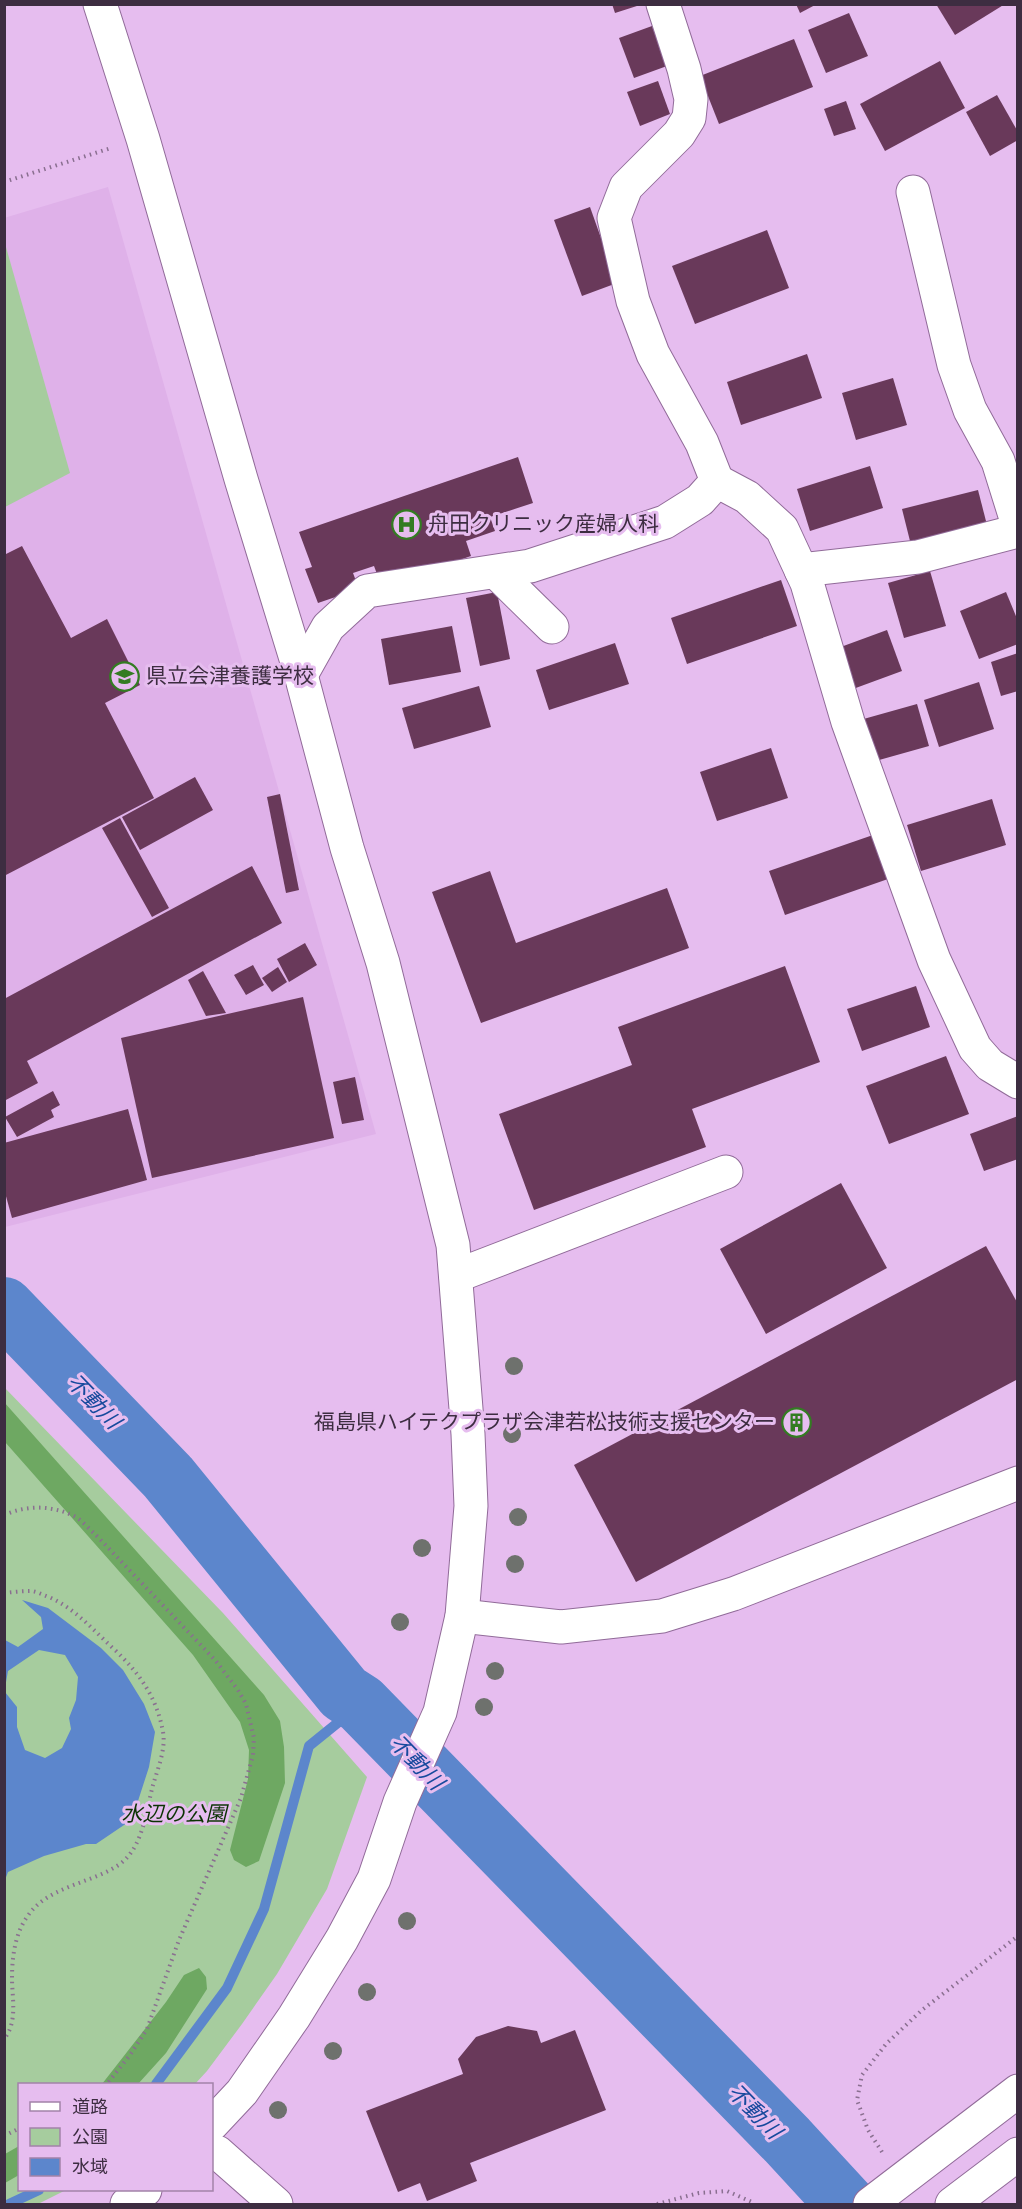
<svg xmlns="http://www.w3.org/2000/svg" width="1022" height="2209" viewBox="0 0 1022 2209" font-family="Bitter,'Noto Sans JP',serif">
<style>
.built{fill:#dfb1e9}
.green{fill:#a6cc9e}
.forest{fill:#6ea862}
.water{fill:#5c86cc}
.lines{fill:none;stroke-linecap:round;stroke-linejoin:round}
.stream{stroke:#5c86cc;stroke-width:10}
.river{stroke:#5c86cc;stroke-width:60}
.building{fill:#69395a}
.minor-casing{stroke:#916b99;stroke-width:35}
.highway-casing{stroke:#916b99;stroke-width:35}
.path{stroke:#8a6f90;stroke-width:4;stroke-dasharray:1.5 4.5;stroke-linecap:butt}
.minor{stroke:#fff;stroke-width:33}
.highway{stroke:#fff;stroke-width:33}
.tree{fill:#6e716d}
.labels{text-anchor:middle;stroke-width:6;stroke-linejoin:round;paint-order:stroke}
.poi-label{font-size:21px;fill:#3d2d41;stroke:#e6bdef;text-anchor:start}
.park-label{font-size:21px;font-style:italic;fill:#0b3302;stroke:#e6bdef}
.water-label{font-size:22px;font-style:italic;fill:#174a9d;stroke:#e6bdef}
</style>
<rect width="100%" height="100%" fill="#e6bdef"/>
<!-- built -->
<polygon class="built" points="108,187 376,1134 5,1227 4,218"/>
<!-- green -->
<g class="green">
<polygon points="4,240 70,473 5,507 4,507"/>
<polygon points="4,1387 223,1613 367,1777 327,1889 277,1974 242,2024 207,2071 195,2084 20,2084 20,2190 66,2190 38,2204 4,2204"/>
</g>
<!-- forest -->
<g class="forest">
<polygon points="4,1402 264,1695 280,1721 284,1747 285,1783 259,1861 246,1867 234,1860 230,1850 248,1779 249,1750 240,1722 193,1655 5,1442"/>
<polygon points="199,1968 206,1977 207,1989 166,2053 138,2084 102,2084 166,2002 184,1975"/>
<polygon points="19,2146 19,2175 5,2183 5,2154"/>
</g>
<!-- water -->
<polygon class="water" points="22,1600 48,1608 101,1648 123,1670 144,1704 155,1732 149,1767 138,1801 127,1823 96,1844 86,1844 44,1856 8,1872 5,1880 5,1692 17,1707 17,1727 25,1750 45,1758 62,1748 71,1729 69,1718 76,1700 78,1677 65,1655 39,1650 8,1671 5,1688 5,1640 18,1647 43,1629 41,1617"/>
<g class="lines">
<!-- stream -->
<g class="stream">
<polyline points="156,2084 227,1988 264,1909 309,1746 361,1704"/>
<polyline points="9,2204 39,2190"/>
</g>
<!-- river -->
<polyline class="river" points="4,1307 168,1477 344,1693 361,1704 787,2140 846,2204"/>
</g>
<!-- building -->
<g class="building">
<polygon points="612,4 640,4 640,5 615,13"/>
<polygon points="796,4 817,4 800,13"/>
<polygon points="936,4 1005,4 955,35"/>
<polygon points="849,13 868,56 826,73 808,30"/>
<polygon points="652,26 667,66 634,78 619,38"/>
<polygon points="794,39 813,87 719,124 700,76"/>
<polygon points="940,61 965,108 885,151 860,104"/>
<polygon points="658,81 670,114 640,126 627,92"/>
<polygon points="997,95 1018,132 1018,140 990,156 966,112"/>
<polygon points="846,101 856,129 834,136 824,109"/>
<polygon points="590,207 617,283 582,296 554,220"/>
<polygon points="767,230 789,288 695,324 672,266"/>
<polygon points="807,354 822,398 741,425 727,382"/>
<polygon points="893,378 907,425 856,440 842,393"/>
<polygon points="518,457 533,503 490,517 495,531 466,541 471,556 393,583 380,582 374,566 353,573 359,589 318,603 305,569 312,567 299,532"/>
<polygon points="870,466 883,508 810,531 797,489"/>
<polygon points="978,490 987,525 911,545 902,509"/>
<polygon points="22,546 71,638 107,619 140,685 105,703 154,798 4,876 4,555"/>
<polygon points="930,571 946,626 904,638 888,583"/>
<polygon points="781,580 797,626 687,664 671,618"/>
<polygon points="497,592 510,659 480,666 466,598"/>
<polygon points="1006,592 1018,621 1018,644 979,659 960,611"/>
<polygon points="452,626 461,672 389,685 381,639"/>
<polygon points="887,630 902,671 853,689 838,648"/>
<polygon points="615,643 629,684 549,710 536,670"/>
<polygon points="1018,653 1018,691 1001,696 991,662"/>
<polygon points="979,682 994,729 939,747 924,700"/>
<polygon points="479,686 491,727 414,749 402,708"/>
<polygon points="917,704 929,746 872,762 860,720"/>
<polygon points="771,748 788,798 717,821 700,772"/>
<polygon points="195,777 213,810 140,850 122,817"/>
<polygon points="280,794 299,890 286,893 267,797"/>
<polygon points="992,799 1006,845 921,871 907,825"/>
<polygon points="120,818 169,908 152,917 102,828"/>
<polygon points="873,835 888,879 785,915 769,871"/>
<polygon points="252,866 282,923 27,1061 38,1083 4,1101 4,999"/>
<polygon points="490,871 516,943 667,888 689,948 481,1023 432,892"/>
<polygon points="305,943 317,965 289,982 277,959"/>
<polygon points="253,965 264,985 246,995 234,975"/>
<polygon points="785,966 820,1062 692,1109 706,1147 534,1210 499,1114 632,1065 618,1027"/>
<polygon points="278,967 287,982 272,992 262,978"/>
<polygon points="203,971 226,1013 206,1016 188,980"/>
<polygon points="916,986 930,1027 862,1051 847,1009"/>
<polygon points="303,997 334,1138 152,1178 121,1038"/>
<polygon points="946,1056 969,1114 889,1144 866,1086"/>
<polygon points="355,1077 364,1120 342,1124 333,1082"/>
<polygon points="53,1091 60,1105 51,1110 54,1117 17,1137 5,1117"/>
<polygon points="128,1109 147,1180 12,1218 4,1189 4,1143"/>
<polygon points="1018,1116 1018,1159 984,1171 970,1134"/>
<polygon points="841,1183 887,1268 766,1334 720,1249"/>
<polygon points="986,1246 1018,1304 1018,1379 636,1582 574,1465"/>
<polygon points="508,2026 537,2031 541,2043 575,2030 606,2110 470,2163 477,2181 427,2201 420,2183 398,2192 366,2111 463,2074 458,2059 476,2037"/>
</g>
<g class="lines">
<defs>
<g id="minor">
<polyline points="100,4 143,139 241,479 301,675 347,848 383,963 453,1245 468,1434 471,1506 462,1616 440,1712 400,1802 374,1879 342,1939 294,2017 242,2092 212,2124"/>
<polyline points="913,192 954,365 970,410 998,461 1018,525"/>
<polyline points="717,481 747,497 782,529 807,583 848,722 934,960 975,1048 990,1065 1018,1082"/>
<polyline points="801,570 918,557 1018,531"/>
<polyline points="496,572 552,627"/>
<polyline points="301,675 328,627 367,591 530,566 665,522 700,500 717,481 702,443 653,354 633,301 614,218 626,187 679,134 689,118 691,99 684,69 663,4"/>
<polyline points="456,1276 726,1172"/>
<polyline points="462,1616 561,1627 662,1616 733,1594 1018,1483"/>
<polyline points="217,2152 276,2204"/>
<polyline points="127,2204 145,2190"/>
</g>
<g id="highway">
<polyline points="870,2204 1018,2091"/>
<polyline points="952,2204 1018,2154"/>
</g>
</defs>
<!-- minor casing -->
<use href="#minor" class="minor-casing"/>
<!-- highway casing -->
<use href="#highway" class="highway-casing"/>
<!-- path -->
<g class="path">
<polyline points="4,182 111,148"/>
<path d="M4,1515c23,-10 47,-10 70,1 8,4 15,13 22,19l119,125 23,30 8,14 8,34 -1,17 -12,43 -62,142 -32,89 -17,26 -23,29"/>
<path d="M4,1593c9,-1 19,-2 28,-2 6,1 11,4 17,6 27,12 45,34 67,54 24,23 41,47 47,81 3,17 -5,36 -10,53 -7,26 -10,65 -36,81 -28,18 -71,21 -90,51 -12,17 -15,40 -15,61 0,20 6,44 -8,61"/>
<polyline points="4,2136 20,2128"/>
<polyline points="882,2152 868,2130 857,2100 862,2075 886,2044 922,2010 1018,1936"/>
<polyline points="657,2204 699,2193 727,2191 752,2202 753,2204"/>
</g>
<!-- minor -->
<use href="#minor" class="minor"/>
<!-- highway -->
<use href="#highway" class="highway"/>
</g>
<!-- trees -->
<g class="tree">
<circle cx="514" cy="1366" r="9"/>
<circle cx="512" cy="1434" r="9"/>
<circle cx="518" cy="1517" r="9"/>
<circle cx="422" cy="1548" r="9"/>
<circle cx="515" cy="1564" r="9"/>
<circle cx="400" cy="1622" r="9"/>
<circle cx="495" cy="1671" r="9"/>
<circle cx="484" cy="1707" r="9"/>
<circle cx="407" cy="1921" r="9"/>
<circle cx="367" cy="1992" r="9"/>
<circle cx="333" cy="2051" r="9"/>
<circle cx="278" cy="2110" r="9"/>
</g>
<!-- icons -->
<defs>
<symbol id="hospital-ring" viewBox="-11 -11 22 22"><circle r="9.5" fill="#e6bdef" stroke="#337c22" stroke-width="1.5"/><path d="M-5-5h3v3.5h4V-5h3V5h-3V1.5h-4V5h-3Z" fill="#337c22"/></symbol>
<symbol id="school-ring" viewBox="-11 -11 22 22"><circle r="9.5" fill="#e6bdef" stroke="#337c22" stroke-width="1.5"/><path d="M0-5L7-2L0 1L-7-2ZM-4 1L0 2.5L4 1V4Q0 6-4 4Z" fill="#337c22"/></symbol>
<symbol id="building-ring" viewBox="-11 -11 22 22"><circle r="9.5" fill="#e6bdef" stroke="#337c22" stroke-width="1.5"/><path d="M-4-6H4V6H1V3H-1V6H-4ZM-2.5-4.3h1.7v1.8h-1.7ZM.8-4.3h1.7v1.8H.8ZM-2.5-1h1.7V.8h-1.7ZM.8-1h1.7V.8H.8Z" fill="#337c22"/></symbol>
</defs>
<g fill-rule="evenodd">
<use href="#hospital-ring" x="390" y="508" width="33" height="33"/>
<use href="#school-ring" x="108" y="660" width="33" height="33"/>
<use href="#building-ring" x="780" y="1406" width="33" height="33"/>
</g>
<g class="labels">
<!-- poi labels -->
<g class="poi-label">
<text x="428" y="531">舟田クリニック産婦人科</text>
<text x="146" y="683">県立会津養護学校</text>
<text x="775" y="1429" text-anchor="end">福島県ハイテクプラザ会津若松技術支援センター</text>
</g>
<!-- park labels -->
<g class="park-label">
<text x="174" y="1821">水辺の公園</text>
</g>
<!-- water labels -->
<g class="water-label">
<text transform="translate(94 1401) rotate(46)" y="8">不動川</text>
<text transform="translate(417 1762) rotate(46)" y="8">不動川</text>
<text transform="translate(755 2111) rotate(46)" y="8">不動川</text>
</g>
</g>
<!-- border -->
<rect width="1022" height="2209" fill="none" stroke="#3d2d41" stroke-width="12"/>
<!-- legend -->
<rect x="18" y="2083" width="195" height="108" fill="#e6bdef" stroke="#a283a9" stroke-width="1.5"/>
<rect x="30" y="2102" width="30" height="9" fill="#ffffff" stroke="#a283a9" stroke-width="1.5"/>
<text x="72" y="2113" font-size="18" fill="#3d2d41">道路</text>
<rect x="30" y="2128" width="30" height="18" fill="#a6cc9e" stroke="#a283a9" stroke-width="1.5"/>
<text x="72" y="2143" font-size="18" fill="#3d2d41">公園</text>
<rect x="30" y="2158" width="30" height="18" fill="#5c86cc" stroke="#a283a9" stroke-width="1.5"/>
<text x="72" y="2173" font-size="18" fill="#3d2d41">水域</text>
</svg>
